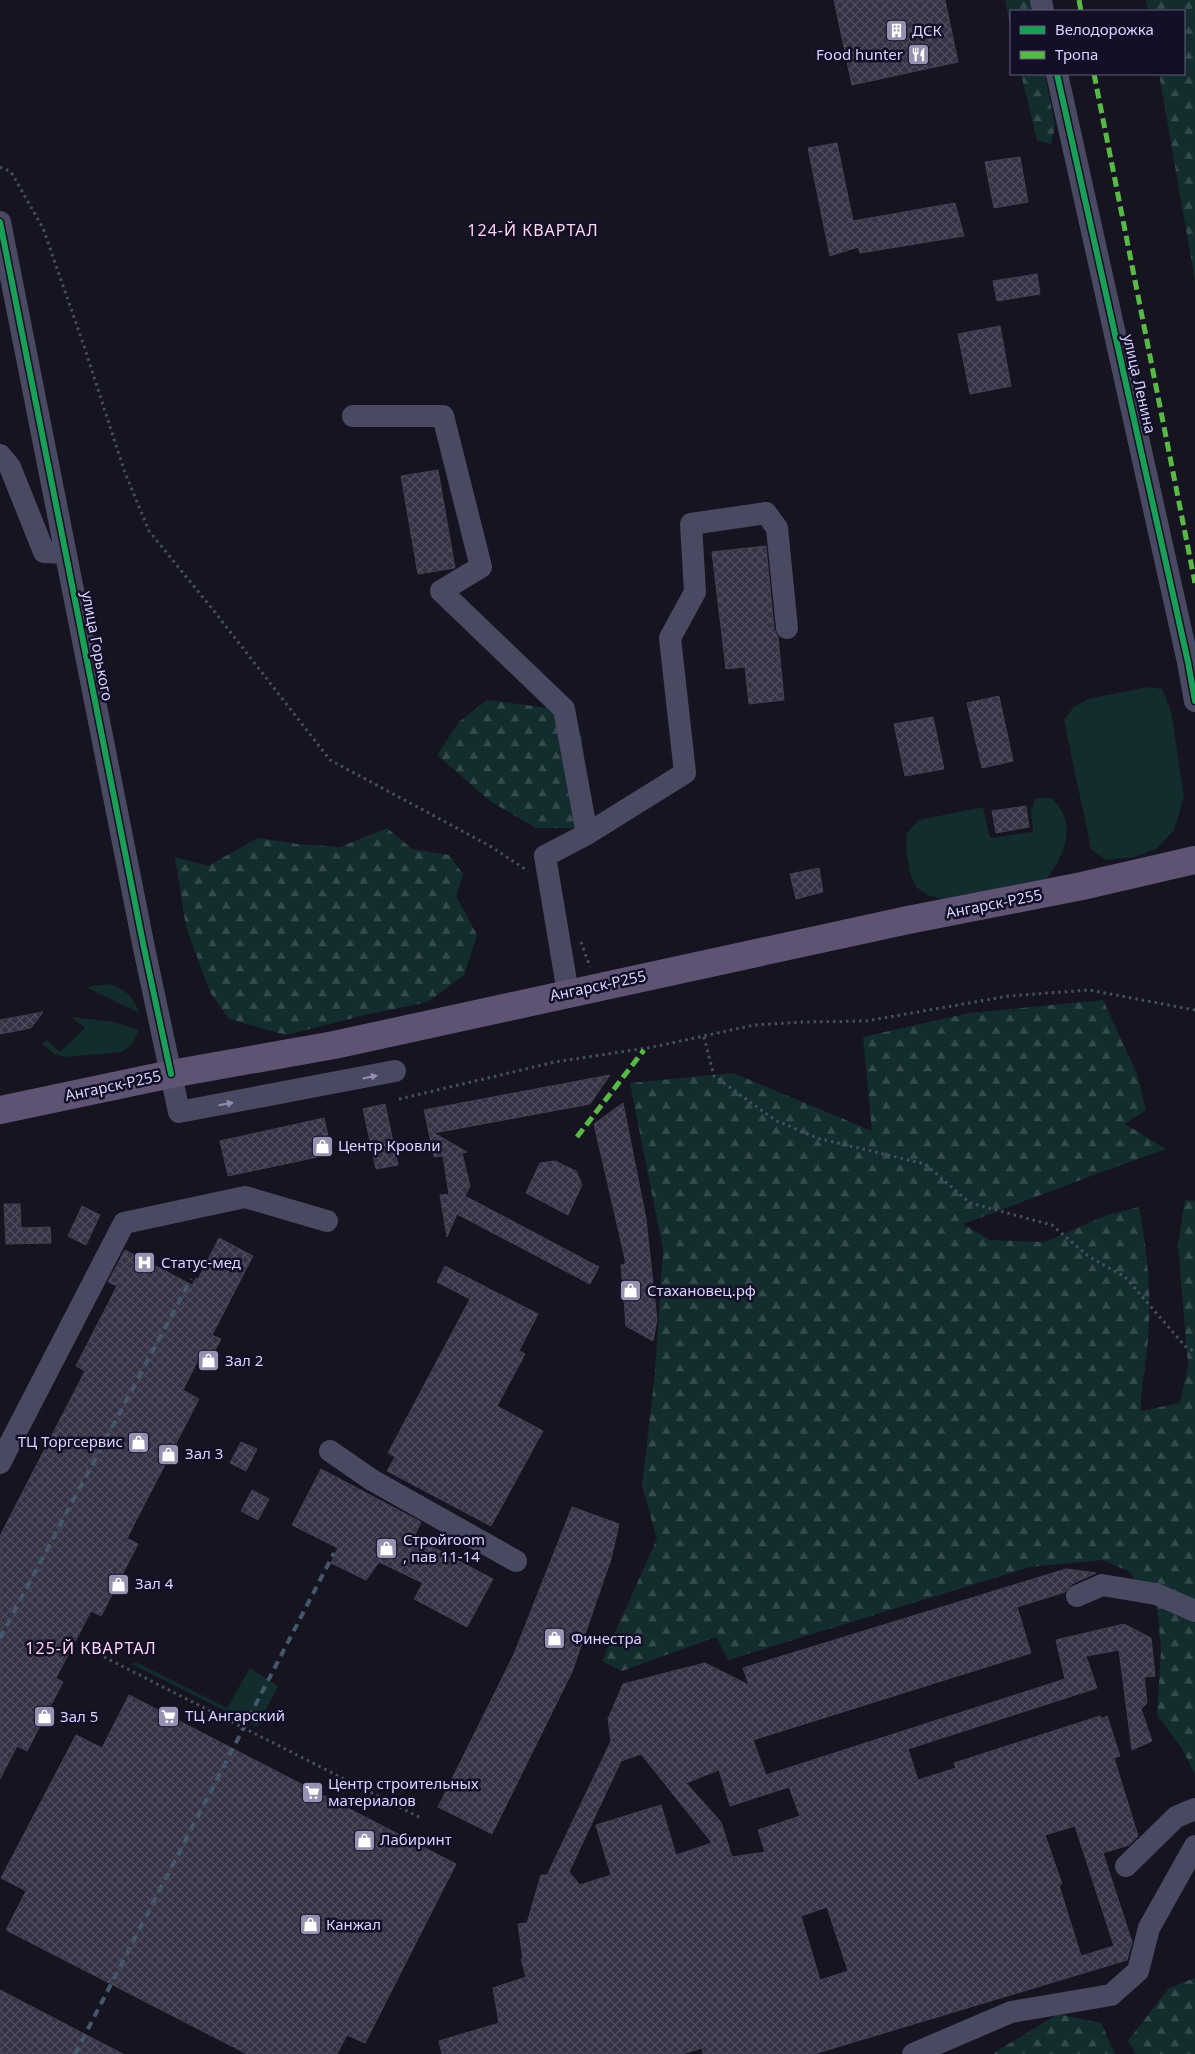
<svg xmlns="http://www.w3.org/2000/svg" width="1195" height="2054" viewBox="0 0 1195 2054" font-family="'Noto Sans',sans-serif">
<style>
.grass{fill:#132c2d}
.forest{fill:url(#forest-firs)}
.building{fill:url(#building-cross-hatch);stroke:#433f54;fill-rule:evenodd}
.lines{fill:none;stroke-linecap:round;stroke-linejoin:round}
.path{stroke:#44505f;stroke-width:3;stroke-dasharray:2.5 4;stroke-linecap:butt}
.minor{stroke:#4a4962;stroke-width:22}
.major{stroke:#5e5373;stroke-width:28}
.rail{stroke:#43596b;stroke-width:4;stroke-dasharray:8 6;stroke-linecap:butt}
.quiet{stroke:#58b947;stroke-width:5;stroke-dasharray:10 5;stroke-linecap:butt}
.cycleway-casing{stroke:#130f26;stroke-width:9}
.cycleway{stroke:#1a9f57;stroke-width:6}
.oneway{fill:#928eb0}
.labels{text-anchor:middle;stroke-width:5;stroke-linejoin:round;paint-order:stroke}
.poi-label{font-size:15px;fill:#d9d4ff;stroke:#130f26;text-anchor:start}
.street-label{font-size:15px;fill:#d9d4ff;stroke:#130f26}
.neighbourhood-label{font-size:16px;letter-spacing:1px;fill:#ffd6f0;stroke:#130f26}
</style>
<defs>
<pattern id="forest-firs" width="22" height="20" patternUnits="userSpaceOnUse" patternTransform="scale(1.25)"><rect width="22" height="20" fill="#132c2d"/><path d="M5 1l3.5 6h-7zM16 11l3.5 6h-7z" fill="#354a4c"/></pattern>
<pattern id="building-cross-hatch" width="8" height="8" patternUnits="userSpaceOnUse" patternTransform="scale(1.25)"><rect width="8" height="8" fill="#343243"/><path d="M0 0l8 8M0 8l8-8" fill="none" stroke="#514f5f"/></pattern>
</defs>
<rect width="100%" height="100%" fill="#161421"/>
<!-- grass -->
<g class="grass">
<polygon points="1148,687 1162,689 1171,711 1184,797 1174,830 1156,849 1134,857 1106,860 1091,849 1064,720 1074,707 1088,699"/>
<path d="M1036,798h15c27,23 15,57 -5,81l-102,20 -17,-4 -11,-8 -6,-14 -4,-25 1,-15 12,-13 64,-13 7,31 43,-6 -2,-22z"/>
<path d="M110,984c16,6 23,12 29,29l-53,-26z"/>
<polygon points="71,1017 115,1022 139,1030 132,1044 122,1052 65,1057 54,1054 42,1043 47,1040 60,1052 85,1028"/>
<polygon points="136,1662 227,1708 250,1668 278,1686 257,1727 132,1664"/>
</g>
<!-- forest -->
<g class="forest">
<polygon points="1005,0 1030,0 1032,11 1011,11 1011,28"/>
<polygon points="1146,0 1195,0 1195,281 1159,74 1184,74 1184,11 1148,11"/>
<polygon points="1021,74 1045,74 1055,126 1051,144 1037,140"/>
<polygon points="487,700 556,709 582,736 587,802 575,828 536,828 490,801 437,755 459,722"/>
<polygon points="387,828 412,849 449,855 463,874 456,896 477,935 464,975 428,1002 361,1016 286,1035 229,1019 210,992 186,927 175,857 208,866 258,838 297,844 340,847"/>
<path d="M1103,1000l34,74 9,36 -21,14 41,25 -67,24 -136,51 27,16 55,2 62,-27 32,-8c8,43 13,87 9,131 -1,24 -8,49 -7,73l39,-8 8,-38 -10,-120 7,-45 10,1v573l-14,-27 -24,-32 4,-64 -4,-47 -29,-33 -25,-11 -73,7 -302,93 -12,-23 -94,34 -20,-10 55,-122 -15,-53 13,-113 8,-123 -33,-167 103,-10 139,58 -9,-94 106,-24z"/>
<polygon points="1195,1978 1195,2054 1136,2054 1128,2041 1169,1988"/>
<polygon points="1058,2014 1101,2023 1115,2054 992,2054"/>
</g>
<!-- building -->
<g class="building">
<polygon points="834,0 945,0 958,62 852,85"/>
<polygon points="837,143 853,221 955,203 964,236 860,253 858,247 830,256 808,148"/>
<polygon points="1020,157 1028,202 994,208 985,162"/>
<polygon points="1037,274 1040,294 997,301 993,281"/>
<polygon points="1000,326 1011,386 970,394 958,334"/>
<polygon points="438,470 455,568 418,574 401,476"/>
<polygon points="766,546 774,629 778,637 784,700 749,704 745,667 726,669 712,552"/>
<polygon points="999,696 1013,761 982,768 967,703"/>
<polygon points="933,717 944,769 905,776 894,724"/>
<polygon points="1026,806 1029,827 996,833 992,811"/>
<polygon points="819,868 823,892 796,899 790,874"/>
<polygon points="43,1012 31,1028 0,1034 0,1020"/>
<polygon points="610,1075 590,1104 434,1133 467,1152 462,1153 470,1186 465,1196 599,1267 590,1284 457,1214 447,1237 440,1195 449,1194 443,1156 434,1157 424,1110"/>
<polygon points="623,1103 646,1219 657,1320 653,1341 626,1326 621,1265 626,1263 594,1124"/>
<polygon points="385,1104 398,1165 376,1169 363,1109"/>
<polygon points="324,1118 332,1154 228,1176 220,1141"/>
<polygon points="555,1161 576,1171 582,1185 568,1215 526,1193 540,1163"/>
<polygon points="4,1204 20,1204 21,1228 50,1227 51,1243 6,1244"/>
<polygon points="82,1206 100,1215 86,1245 68,1236"/>
<polygon points="219,1238 253,1256 212,1335 221,1339 206,1367 197,1362 183,1390 199,1399 127,1538 138,1544 101,1616 91,1611 56,1678 63,1682 27,1751 17,1746 0,1779 0,1536 85,1371 76,1366 117,1286 108,1282 125,1250 192,1285 196,1278 198,1279"/>
<polygon points="445,1266 538,1314 519,1351 525,1354 497,1406 543,1431 491,1526 387,1471 395,1457 388,1453 470,1299 437,1282"/>
<polygon points="241,1442 257,1449 246,1471 230,1463"/>
<polygon points="321,1469 421,1522 414,1537 493,1579 467,1627 414,1599 423,1583 379,1562 366,1580 331,1563 338,1548 292,1525"/>
<polygon points="252,1490 269,1499 258,1520 241,1511"/>
<polygon points="572,1507 619,1524 611,1559 572,1672 492,1834 438,1807 514,1654"/>
<path d="M1066,1569l30,4 -24,11 -7,8 -48,15 14,46 -278,87 13,35 299,-96 -9,-39 68,-16 27,14 4,38 -11,1 3,26 -6,6 11,32 -20,9 -13,-100 -33,6 11,32 -189,61 10,31 38,-12 -2,-5 146,-47 1,3 6,-3 13,40 -6,2 24,78 -9,9 -26,8 29,89 -5,18 -313,94h-111l-1,-6 -19,6h-241l-3,-13 60,-18 -6,-35 33,-11 -5,-18h2l-5,-35 9,-1 14,-48h6l64,-134 -3,-22 15,-35 82,-21 44,22 -6,-17zM641,1754l71,89 -36,12 -15,-50 -65,20 15,50 -31,10 -11,-13 52,-111zM719,1770l11,36 59,-19 11,29 -42,14 7,22 -33,5 -11,-35 -35,-39zM1075,1826l39,120 -33,10 -22,-71 3,-1 -17,-49zM827,1907l21,64 -28,9 -19,-64z"/>
<polygon points="129,1695 456,1864 365,2043 347,2035 337,2054 247,2054 6,1930 26,1891 1,1878 76,1735 102,1748"/>
<polygon points="0,1990 123,2054 0,2054"/>
</g>
<g class="lines">
<!-- path -->
<g class="path">
<polyline points="0,167 11,172 43,228 85,349 124,470 149,531 214,611 330,760 490,846 528,871"/>
<polyline points="581,942 590,967"/>
<polyline points="704,1037 714,1076 775,1120 817,1138 925,1164 970,1203 1052,1225 1088,1256 1125,1277 1185,1346 1195,1352"/>
<polyline points="399,1099 555,1062 653,1047 754,1025 804,1022 866,1021 1009,996 1089,990 1195,1010"/>
<polyline points="104,1657 421,1818"/>
</g>
<!-- minor -->
<g class="minor">
<polyline points="1041,0 1043,11"/>
<polyline points="1057,74 1188,662 1195,701"/>
<polyline points="0,222 144,948 179,1112 395,1071"/>
<polyline points="353,416 443,416 481,567 441,591 564,709 587,834 545,856 568,993"/>
<polyline points="0,455 10,467 44,552 65,553"/>
<polyline points="587,834 685,773 670,638 695,592 691,524 766,513 777,528 787,628"/>
<polyline points="330,1451 372,1480 516,1561"/>
<polyline points="0,1463 124,1223 245,1197 327,1221"/>
<polyline points="1077,1596 1102,1585 1156,1594 1195,1611"/>
<polyline points="1126,1866 1176,1817 1195,1809"/>
<polyline points="913,2054 1011,2012 1111,1995 1138,1971 1149,1928 1195,1846"/>
</g>
<!-- major -->
<polyline class="major" points="0,1110 171,1074 334,1045 908,920 1082,886 1195,860"/>
<!-- rail -->
<g class="rail">
<polyline points="0,1638 191,1279"/>
<polyline points="75,2054 334,1553"/>
</g>
<!-- quiet -->
<g class="quiet">
<polyline points="1079,0 1081,11"/>
<polyline points="1094,74 1195,583"/>
<polyline points="577,1137 644,1050"/>
</g>
<defs>
<g id="cycleway">
<polyline points="1057,74 1188,662 1195,701"/>
<polyline points="0,222 144,948 171,1074"/>
</g>
</defs>
<!-- cycleway casing -->
<use href="#cycleway" class="cycleway-casing"/>
<!-- cycleway -->
<use href="#cycleway" class="cycleway"/>
</g>
<!-- one-way arrows -->
<defs><path id="oneway-solid" d="M-6-.8H1V-3.2L6.5 0L1 3.2V.8H-6Z" transform="scale(1.25)"/></defs>
<g class="oneway">
<use href="#oneway-solid" transform="translate(370 1077) rotate(-12)"/>
<use href="#oneway-solid" transform="translate(226 1104) rotate(-10)"/>
</g>
<!-- icons -->
<defs>
<symbol id="building-square" viewBox="-11 -11 22 22"><rect x="-9" y="-9" width="18" height="18" rx="4" fill="#9591b1" stroke="#130f26"/><path d="M-4-6H4V6H1V3H-1V6H-4ZM-2.5-4.3h1.7v1.8h-1.7ZM.8-4.3h1.7v1.8H.8ZM-2.5-1h1.7V.8h-1.7ZM.8-1h1.7V.8H.8Z" fill="#fff"/></symbol>
<symbol id="restaurant-square" viewBox="-11 -11 22 22"><rect x="-9" y="-9" width="18" height="18" rx="4" fill="#9591b1" stroke="#130f26"/><path d="M-5-6h1v4h1v-4h1v4h1v-4h1v5L-1.5 .5V6h-2V.5L-5-1ZM5-6V6H3V1.5H1.5Q1.5-4 5-6Z" fill="#fff"/></symbol>
<symbol id="shop-square" viewBox="-11 -11 22 22"><rect x="-9" y="-9" width="18" height="18" rx="4" fill="#9591b1" stroke="#130f26"/><path d="M-5-2.5h2.3a2.7 3.5 0 0 1 5.4 0H5L5.5 6h-11ZM-1.5-2.5h3a1.5 2.3 0 0 0-3 0Z" fill="#fff"/></symbol>
<symbol id="hospital-square" viewBox="-11 -11 22 22"><rect x="-9" y="-9" width="18" height="18" rx="4" fill="#9591b1" stroke="#130f26"/><path d="M-5-5h3v3.5h4V-5h3V5h-3V1.5h-4V5h-3Z" fill="#fff"/></symbol>
<symbol id="supermarket-square" viewBox="-11 -11 22 22"><rect x="-9" y="-9" width="18" height="18" rx="4" fill="#9591b1" stroke="#130f26"/><path d="M-6-5.5h2.5l.6 2H6L4.5 2H-2.5L-4.4-4H-6ZM-1.5 3.2a1.3 1.3 0 1 0 .1 0ZM3 3.2a1.3 1.3 0 1 0 .1 0Z" fill="#fff"/></symbol>
</defs>
<g fill-rule="evenodd">
<use href="#building-square" x="884" y="18" width="25" height="25"/>
<use href="#restaurant-square" x="906" y="42" width="25" height="25"/>
<use href="#shop-square" x="310" y="1134" width="25" height="25"/>
<use href="#hospital-square" x="132" y="1250" width="25" height="25"/>
<use href="#shop-square" x="618" y="1278" width="25" height="25"/>
<use href="#shop-square" x="196" y="1348" width="25" height="25"/>
<use href="#shop-square" x="126" y="1430" width="25" height="25"/>
<use href="#shop-square" x="156" y="1442" width="25" height="25"/>
<use href="#shop-square" x="374" y="1536" width="25" height="25"/>
<use href="#shop-square" x="106" y="1572" width="25" height="25"/>
<use href="#shop-square" x="542" y="1626" width="25" height="25"/>
<use href="#supermarket-square" x="156" y="1704" width="25" height="25"/>
<use href="#shop-square" x="32" y="1704" width="25" height="25"/>
<use href="#supermarket-square" x="300" y="1780" width="25" height="25"/>
<use href="#shop-square" x="352" y="1828" width="25" height="25"/>
<use href="#shop-square" x="298" y="1912" width="25" height="25"/>
</g>
<g class="labels">
<!-- poi labels -->
<g class="poi-label">
<text x="912" y="36">ДСК</text>
<text x="903" y="60" text-anchor="end">Food hunter</text>
<text x="338" y="1151">Центр Кровли</text>
<text x="161" y="1268">Статус-мед</text>
<text x="647" y="1296">Стахановец.рф</text>
<text x="225" y="1366">Зал 2</text>
<text x="123" y="1447" text-anchor="end">ТЦ Торгсервис</text>
<text x="185" y="1459">Зал 3</text>
<text x="403" y="1545">Стройroom<tspan x="403" dy="17">, пав 11-14</tspan></text>
<text x="135" y="1589">Зал 4</text>
<text x="571" y="1644">Финестра</text>
<text x="185" y="1721">ТЦ Ангарский</text>
<text x="60" y="1722">Зал 5</text>
<text x="328" y="1789">Центр строительных<tspan x="328" dy="17">материалов</tspan></text>
<text x="380" y="1845">Лабиринт</text>
<text x="326" y="1930">Канжал</text>
</g>
<!-- street labels -->
<g class="street-label">
<text transform="translate(1139 384) rotate(77)" y="5">улица Ленина</text>
<text transform="translate(97 646) rotate(79)" y="5">улица Горького</text>
<text transform="translate(994 904) rotate(-11)" y="5">Ангарск-Р255</text>
<text transform="translate(598 986) rotate(-12)" y="5">Ангарск-Р255</text>
<text transform="translate(113 1086) rotate(-12)" y="5">Ангарск-Р255</text>
</g>
<!-- neighbourhood labels -->
<g class="neighbourhood-label">
<text x="533" y="236">124-Й КВАРТАЛ</text>
<text x="91" y="1654">125-Й КВАРТАЛ</text>
</g>
</g>
<!-- legend -->
<rect x="1010" y="10" width="175" height="65" fill="#130f26" stroke="#625e7d"/>
<rect x="1020" y="26" width="25" height="8" fill="#1a9f57" stroke="#625e7d"/>
<text x="1055" y="35" font-size="15" fill="#d9d4ff">Велодорожка</text>
<rect x="1020" y="51" width="25" height="8" fill="#58b947" stroke="#625e7d"/>
<text x="1055" y="60" font-size="15" fill="#d9d4ff">Тропа</text>
</svg>
